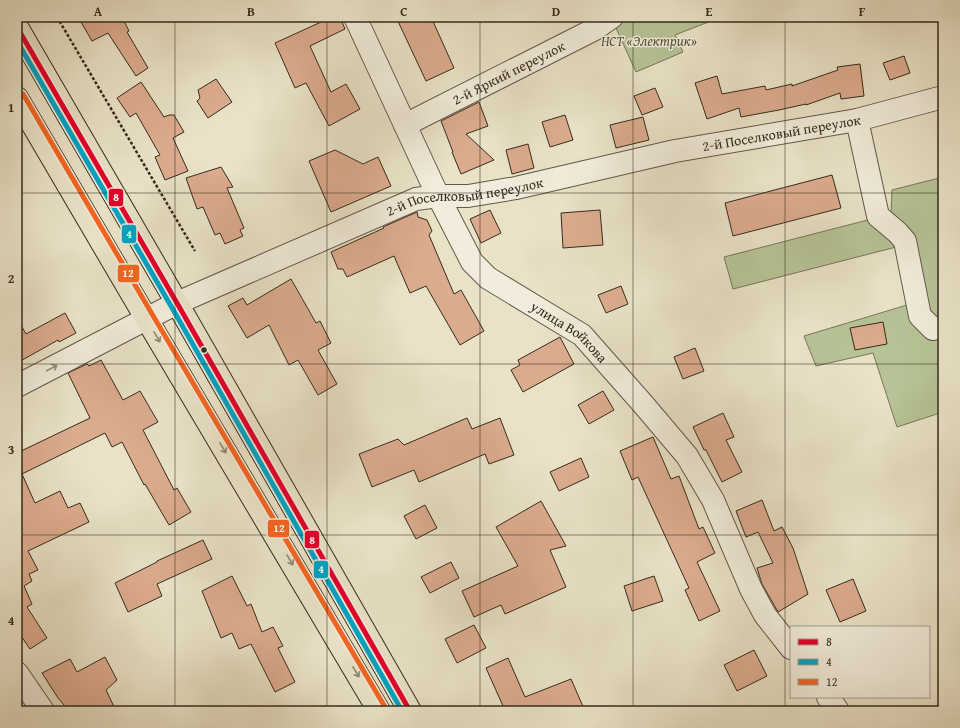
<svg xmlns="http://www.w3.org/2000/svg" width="960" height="728" viewBox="0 0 960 728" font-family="'Gentium Book Plus',serif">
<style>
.green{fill:#b6c396;stroke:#76775a}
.building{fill:#dbab8d;stroke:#352b1d}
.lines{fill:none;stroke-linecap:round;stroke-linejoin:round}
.minor-casing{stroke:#625948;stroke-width:24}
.major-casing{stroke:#352b1d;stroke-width:24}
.path{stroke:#352b1d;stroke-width:2.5;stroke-dasharray:3 2;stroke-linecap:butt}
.minor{stroke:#f1ecdb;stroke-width:22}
.major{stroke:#e9e2c7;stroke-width:22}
.bus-1-casing{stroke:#f1ecdb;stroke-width:8}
.bus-2-casing{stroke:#f1ecdb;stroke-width:8}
.bus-3-casing{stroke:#f1ecdb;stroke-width:8}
.bus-1{stroke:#e4002b;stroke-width:5}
.bus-2{stroke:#03a3c5;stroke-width:5}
.bus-3{stroke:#f26522;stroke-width:5}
.oneway{stroke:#8f8672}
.oneway2{stroke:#938c7c}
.grid{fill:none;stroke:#352b1d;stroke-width:1;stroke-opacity:0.55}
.bus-dot{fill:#352b1d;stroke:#f1ecdb;stroke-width:1.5}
.labels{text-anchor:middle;stroke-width:3;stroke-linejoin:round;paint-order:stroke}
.park-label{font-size:14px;font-style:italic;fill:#55513b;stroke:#f1ecdb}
.street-label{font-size:14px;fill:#352b1d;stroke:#f1ecdb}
.line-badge{stroke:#f1ecdb;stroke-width:1.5}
.badge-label{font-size:11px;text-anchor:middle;font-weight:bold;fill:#fff}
.neatline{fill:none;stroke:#352b1d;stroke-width:1.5}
.grid-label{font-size:13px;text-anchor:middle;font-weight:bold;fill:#352b1d}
</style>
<rect width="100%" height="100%" fill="#e9e2c7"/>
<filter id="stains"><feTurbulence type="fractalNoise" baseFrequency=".005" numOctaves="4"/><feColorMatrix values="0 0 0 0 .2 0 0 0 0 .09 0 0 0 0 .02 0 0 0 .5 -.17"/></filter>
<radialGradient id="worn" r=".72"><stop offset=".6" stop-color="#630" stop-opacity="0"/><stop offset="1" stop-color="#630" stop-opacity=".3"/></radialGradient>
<!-- green -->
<g class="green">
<polygon points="611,17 721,17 675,35 683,52 636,72"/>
<polygon points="943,177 943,412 897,427 873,353 816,366 804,336 917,302 900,246 733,289 724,257 891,214 892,190"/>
</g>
<!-- building -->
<g class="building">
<polygon points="90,17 122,17 129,31 127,32 148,68 136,76 108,33 92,41 81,22"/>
<polygon points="319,17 340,17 345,29 310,46 331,92 346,84 360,109 329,126 306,83 295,88 275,43 321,22"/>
<polygon points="396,17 431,17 454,68 426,81"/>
<polygon points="904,56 910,73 890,80 883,63"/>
<polygon points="860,64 864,96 841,99 840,93 806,105 806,104 779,110 741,117 739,108 707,119 695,83 717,76 722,94 765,86 766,90 792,84 792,86 838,70 837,67"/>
<polygon points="216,79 232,102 208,118 197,101 200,98 198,90"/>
<polygon points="141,82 164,117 169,115 174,115 184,132 173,138 188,171 165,180 155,157 160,155 136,113 130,117 117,98"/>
<polygon points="655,88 663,107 642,115 634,96"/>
<polygon points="479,102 488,126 466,134 494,160 461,174 452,152 453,152 441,121"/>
<polygon points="565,115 573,140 550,147 542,122"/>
<polygon points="643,117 649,140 616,148 610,125"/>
<polygon points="528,144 534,168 512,174 506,150"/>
<polygon points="335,150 363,164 378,157 391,186 331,212 309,161"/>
<polygon points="221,167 233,187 227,188 244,228 240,230 243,236 225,244 220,233 215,235 203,207 197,209 186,178"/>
<polygon points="832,175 841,208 733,236 725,203"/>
<polygon points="490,210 501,233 481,243 470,219"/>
<polygon points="600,210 603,245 563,248 561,213"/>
<polygon points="417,212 418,217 427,220 432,231 429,235 454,294 461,290 484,331 460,345 426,286 410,293 394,256 347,277 343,269 338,269 331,252 384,228 383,227"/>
<polygon points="291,279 316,323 320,321 331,343 318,350 337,384 318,395 298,360 289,365 269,325 247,338 228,306 243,298 247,305"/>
<polygon points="621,286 628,304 606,313 598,295"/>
<polygon points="65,313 76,333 59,342 58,340 17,363 17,318 26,334"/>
<polygon points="883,322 887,344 855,350 850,328"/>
<polygon points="560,337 574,364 523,392 511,370 520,365 518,360"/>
<polygon points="695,348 704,371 683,379 674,357"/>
<polygon points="101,360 123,400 140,391 158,422 143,430 174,490 177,488 191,512 169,525 145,484 144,485 122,442 112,447 105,433 22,474 35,503 60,491 68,508 80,503 89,522 28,551 38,570 29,574 32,581 24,586 32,604 27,607 47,638 30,649 17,630 17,453 90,418 68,373 87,364 89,366"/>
<polygon points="603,391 614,410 589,424 578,405"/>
<polygon points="723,413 734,437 726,440 742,472 722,482 706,450 704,450 693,427"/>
<polygon points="467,418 472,429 500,418 514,455 489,464 485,454 419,482 414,470 372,487 359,454 398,439 404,445"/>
<polygon points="653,437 671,479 679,476 699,529 703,527 715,553 697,562 720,611 699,621 685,590 689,588 638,477 632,480 620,451"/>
<polygon points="581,458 589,477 559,491 550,472"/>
<polygon points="762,500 774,531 782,527 793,548 808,594 778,612 762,584 757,568 773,563 758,532 746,537 736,511"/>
<polygon points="541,501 566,546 550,550 566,587 505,614 501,605 474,617 462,591 518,566 496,527"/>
<polygon points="425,505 437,528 416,539 404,516"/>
<polygon points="203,540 212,559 157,584 162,596 128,612 115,583 157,562 157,561"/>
<polygon points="451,562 459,578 430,593 421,577"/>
<polygon points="232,576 247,606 251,604 262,632 273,627 283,646 278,648 295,682 275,692 251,644 239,649 232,633 221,638 202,591"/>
<polygon points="654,576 663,601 632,611 624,586"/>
<polygon points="853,579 866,611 840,622 826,590"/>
<polygon points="474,625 486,648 457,663 445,639"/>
<polygon points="754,650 767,676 737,691 724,665"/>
<polygon points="105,657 117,680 106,690 116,711 69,711 58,698 42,673 70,659 77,672"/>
<polygon points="508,658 525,697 571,679 585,711 493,711 493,710 503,706 486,668"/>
</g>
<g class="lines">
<defs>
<g id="minor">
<path id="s1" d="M355,17l83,179 34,66 16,16 94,57 61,69 44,52 26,44 38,89 14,26 26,33"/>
<polyline points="857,120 878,216 897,232 905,241 920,316 933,329 943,327"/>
<path id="s2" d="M405,125l190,-96 17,-12"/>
<path id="s3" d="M17,386l160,-83 239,-104 22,-3h30l48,-8 159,-37 182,-31 86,-23"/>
<polyline points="17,673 43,711"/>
<polyline points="828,697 838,711"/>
</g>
<g id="major">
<polyline points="17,27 177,303 410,711"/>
<polyline points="17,98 146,318 379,711"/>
</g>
</defs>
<!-- minor casing -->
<use href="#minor" class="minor-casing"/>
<!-- major casing -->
<use href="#major" class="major-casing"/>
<!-- path -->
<polyline class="path" points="57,17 195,251"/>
<!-- minor -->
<use href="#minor" class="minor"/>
<!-- major -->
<use href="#major" class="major"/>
<defs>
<polyline id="bus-1" points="17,27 177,303 410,711"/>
<polyline id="bus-2" points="17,41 171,306 402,711"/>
<polyline id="bus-3" points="23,94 152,314 385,707"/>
</defs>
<!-- bus-1 casing -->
<use href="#bus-1" class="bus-1-casing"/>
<!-- bus-2 casing -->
<use href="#bus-2" class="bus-2-casing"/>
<!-- bus-3 casing -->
<use href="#bus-3" class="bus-3-casing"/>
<!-- bus-1 -->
<use href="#bus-1" class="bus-1"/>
<!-- bus-2 -->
<use href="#bus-2" class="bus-2"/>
<!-- bus-3 -->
<use href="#bus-3" class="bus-3"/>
</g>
<!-- one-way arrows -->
<defs><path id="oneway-shaft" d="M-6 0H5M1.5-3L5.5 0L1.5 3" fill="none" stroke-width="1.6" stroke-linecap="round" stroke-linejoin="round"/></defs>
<g class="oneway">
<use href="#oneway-shaft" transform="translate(157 337) rotate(59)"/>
<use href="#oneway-shaft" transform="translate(223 448) rotate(59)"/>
<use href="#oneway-shaft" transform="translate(290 560) rotate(59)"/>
<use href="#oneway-shaft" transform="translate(356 672) rotate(59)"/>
</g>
<use class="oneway2" href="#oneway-shaft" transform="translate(52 368) rotate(-28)"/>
<!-- grid -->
<path class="grid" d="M175,17v694M327,17v694M480,17v694M633,17v694M785,17v694M17,193h926M17,364h926M17,535h926"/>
<!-- markers -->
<circle class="bus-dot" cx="204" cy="350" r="3.5"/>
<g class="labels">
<!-- park labels -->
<g class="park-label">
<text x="649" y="46">НСТ «Электрик»</text>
</g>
<!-- street labels -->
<g class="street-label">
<text dy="5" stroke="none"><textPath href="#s2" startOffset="116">2-й Яркий переулок</textPath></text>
<text dy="5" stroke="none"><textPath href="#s3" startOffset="813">2-й Поселковый переулок</textPath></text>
<text dy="5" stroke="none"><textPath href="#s3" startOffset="489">2-й Поселковый переулок</textPath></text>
<text dy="5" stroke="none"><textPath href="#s1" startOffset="392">улица Войкова</textPath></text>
</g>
</g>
<g class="line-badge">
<rect x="108" y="188" width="16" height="19" rx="4" fill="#e4002b"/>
<rect x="121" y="224" width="16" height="20" rx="4" fill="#03a3c5"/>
<rect x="117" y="264" width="23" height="19" rx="4" fill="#f26522"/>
<rect x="267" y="519" width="23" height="19" rx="4" fill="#f26522"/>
<rect x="304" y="530" width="16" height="19" rx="4" fill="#e4002b"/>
<rect x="313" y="560" width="16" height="19" rx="4" fill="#03a3c5"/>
</g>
<g class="badge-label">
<text x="116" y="201">8</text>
<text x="129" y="238">4</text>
<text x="128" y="277">12</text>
<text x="279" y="532">12</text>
<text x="312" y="544">8</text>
<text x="321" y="573">4</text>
</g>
<!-- margin -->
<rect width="960" height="728" fill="none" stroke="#e9e2c7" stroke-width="44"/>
<!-- legend -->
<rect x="790" y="626" width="140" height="72" fill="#f1ecdb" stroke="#a69f8f"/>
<rect x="798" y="639" width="20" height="6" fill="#e4002b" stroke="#a69f8f"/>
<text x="826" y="646" font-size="12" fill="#352b1d">8</text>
<rect x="798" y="659" width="20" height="6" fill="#03a3c5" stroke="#a69f8f"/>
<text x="826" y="666" font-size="12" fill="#352b1d">4</text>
<rect x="798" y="679" width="20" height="6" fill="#f26522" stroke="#a69f8f"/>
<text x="826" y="686" font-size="12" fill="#352b1d">12</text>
<rect x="22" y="22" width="916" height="684" class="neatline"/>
<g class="grid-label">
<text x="98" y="16">A</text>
<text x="251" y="16">B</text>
<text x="404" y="16">C</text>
<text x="556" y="16">D</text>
<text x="709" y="16">E</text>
<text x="862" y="16">F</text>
<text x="11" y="112">1</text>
<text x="11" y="283">2</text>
<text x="11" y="454">3</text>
<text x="11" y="625">4</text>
</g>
<rect width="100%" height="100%" filter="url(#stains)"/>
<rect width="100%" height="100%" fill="url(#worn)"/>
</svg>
